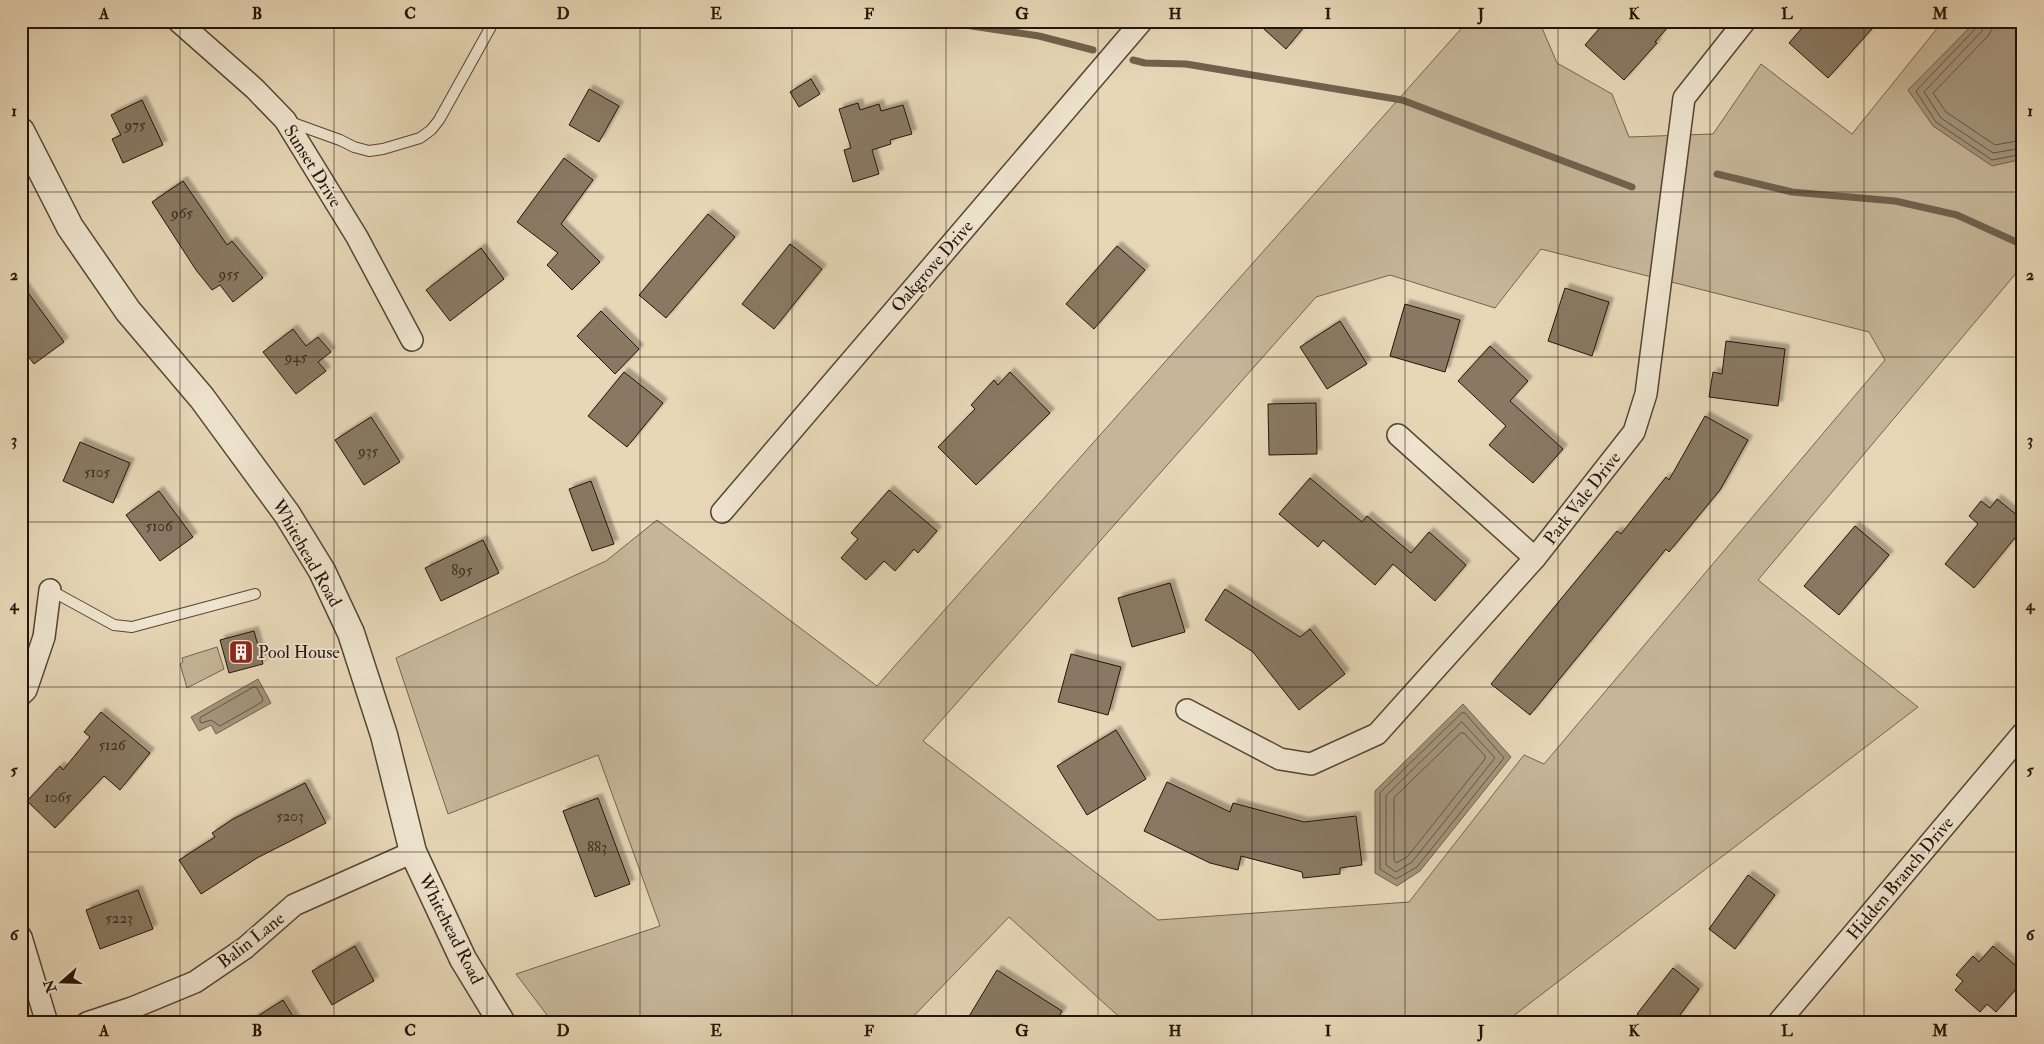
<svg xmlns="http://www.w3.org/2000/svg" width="2044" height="1044" viewBox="0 0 2044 1044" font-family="'IM FELL Double Pica',serif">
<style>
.green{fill:#c6b699;stroke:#746551;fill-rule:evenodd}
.water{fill:#a4957c;stroke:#70614e}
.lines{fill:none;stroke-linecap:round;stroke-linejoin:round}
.shore{stroke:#645442;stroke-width:1}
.stream{stroke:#70614e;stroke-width:7}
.building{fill:#897963;stroke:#231409;filter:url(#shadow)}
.service-casing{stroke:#544534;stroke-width:12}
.minor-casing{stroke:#544534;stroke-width:24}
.tertiary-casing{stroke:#544534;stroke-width:29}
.service{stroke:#efe5d0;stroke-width:10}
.minor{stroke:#efe5d0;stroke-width:21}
.tertiary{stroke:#efe5d0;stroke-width:26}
.grid{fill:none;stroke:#231409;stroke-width:1;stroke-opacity:0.55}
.labels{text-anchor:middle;stroke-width:4;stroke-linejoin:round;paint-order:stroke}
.number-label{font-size:15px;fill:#3c2d20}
.street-label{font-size:18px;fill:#231409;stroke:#efe5d0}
.poi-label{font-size:18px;fill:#231409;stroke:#efe5d0;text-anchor:start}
.neatline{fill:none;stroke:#231409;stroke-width:2}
.grid-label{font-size:16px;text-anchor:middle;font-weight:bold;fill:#231409}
</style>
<defs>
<filter id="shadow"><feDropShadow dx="4.5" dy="-4.5" stdDeviation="1" flood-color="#0004"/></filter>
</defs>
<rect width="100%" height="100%" fill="#e7d7b7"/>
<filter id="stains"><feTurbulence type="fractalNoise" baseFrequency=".004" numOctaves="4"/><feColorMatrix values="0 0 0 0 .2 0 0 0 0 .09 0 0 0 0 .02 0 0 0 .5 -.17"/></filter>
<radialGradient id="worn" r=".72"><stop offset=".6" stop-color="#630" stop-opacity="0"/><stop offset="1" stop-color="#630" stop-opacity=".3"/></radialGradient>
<!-- green -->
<g class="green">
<path d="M1468,21h71l18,42 55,31 17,43 84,-3 48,-70 91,70 91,-113h80v244l-265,315 160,127 -414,316h-378l-117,-106 -102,106h-354l-37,-49 144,-48 -62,-171 -150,59 -52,-156 210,-97 51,-41 220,166zM1541,249l328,83 16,28 -341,404 -20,-9 -115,147 -251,18 -235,-179 393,-444 74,-22 105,33z"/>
<polygon points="217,647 224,669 187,688 180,664 183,662 182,658"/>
</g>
<!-- water -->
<g class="water">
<polygon points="1976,21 2018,21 2023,33 2023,159 1992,166 1933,126 1908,90"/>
<polygon points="258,679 271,703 216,734 211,725 199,731 191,717"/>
<polygon points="1463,704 1511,757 1420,871 1397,886 1375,873 1375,791"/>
</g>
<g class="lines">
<!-- shore -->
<g class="shore">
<polyline points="1979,21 1977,27 1916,91 1936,122 1992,160 2023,154"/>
<polyline points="1985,21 1982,31 1924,92 1941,118 1993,153 2023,148"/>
<polyline points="1993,21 1992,29 1988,36 1933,93 1946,112 1995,145 2023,140"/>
<polygon points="254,687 257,688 263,699 262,702 220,726 211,720 202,723 200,722 200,718"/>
<polygon points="1462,713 1465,713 1504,758 1417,867 1396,879 1380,869 1380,793"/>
<polygon points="1462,722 1495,758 1412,862 1396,872 1386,865 1386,796"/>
<polygon points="1461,733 1464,733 1485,756 1485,759 1407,857 1396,863 1394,860 1394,798"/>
</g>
<!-- stream -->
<g class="stream">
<polyline points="938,21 1039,36 1093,50"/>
<polyline points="1133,60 1145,63 1186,64 1402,100 1632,187"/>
<polyline points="1717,174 1792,192 1895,201 1957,215 2023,245"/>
</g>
</g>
<!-- building -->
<g class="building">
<polygon points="1255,21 1309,21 1286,49"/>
<polygon points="1606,21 1673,21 1655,42 1657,43 1624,80 1585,45"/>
<polygon points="1808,21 1879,21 1828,78 1789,43"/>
<polygon points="811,79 820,94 799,107 790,92"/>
<polygon points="589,89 619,106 599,142 569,125"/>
<polygon points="142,100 163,145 123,163 112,139 121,135 111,115"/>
<polygon points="858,103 860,110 879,104 881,111 903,105 912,134 890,140 891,144 872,150 879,174 853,182 844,150 851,148 839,109"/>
<polygon points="564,158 593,180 561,224 600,262 572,290 547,265 558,253 517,222"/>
<polygon points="183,181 227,245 232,241 263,278 233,302 220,285 212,290 196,270 152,202"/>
<polygon points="708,214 735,237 666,318 639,295"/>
<polygon points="790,244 822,269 774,329 742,304"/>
<polygon points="1117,246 1145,270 1094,329 1066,304"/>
<polygon points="481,248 504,279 450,321 426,290"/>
<polygon points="21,283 64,342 34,364 21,347"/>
<polygon points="1565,288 1609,302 1592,356 1548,341"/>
<polygon points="1405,304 1460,320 1445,372 1390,356"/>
<polygon points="601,311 639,349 615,374 577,336"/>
<polygon points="1340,321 1367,364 1327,389 1300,347"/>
<polygon points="293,329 306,346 318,337 331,352 318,362 326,371 296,394 263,352"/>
<polygon points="1726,341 1785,349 1778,406 1709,397 1713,372 1722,374"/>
<polygon points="1490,346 1528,381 1510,401 1563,449 1533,483 1489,445 1506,426 1458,381"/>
<polygon points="624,372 663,403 627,447 588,416"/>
<polygon points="1010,372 1050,413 976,485 938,447 975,409 971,405 994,380 998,385"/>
<polygon points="1316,403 1317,454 1269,455 1268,404"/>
<polygon points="1705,416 1748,440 1720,490 1669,552 1666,549 1530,715 1491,684 1617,531 1621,534 1666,477 1669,480"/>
<polygon points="371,417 400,462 364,485 335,440"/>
<polygon points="80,442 130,463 113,503 63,481"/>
<polygon points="1310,478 1362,522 1367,516 1411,553 1429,532 1466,565 1435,601 1393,564 1375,585 1323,540 1318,547 1279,514"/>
<polygon points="591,481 614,544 592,551 569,489"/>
<polygon points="889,490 937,531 918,553 914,549 895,571 884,561 866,580 841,558 858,539 851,533"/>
<polygon points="159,491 193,537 160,561 126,515"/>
<polygon points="1997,499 2023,520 2023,528 1974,588 1945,564 1978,524 1969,516 1981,501 1990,508"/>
<polygon points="1855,526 1889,555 1839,615 1804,586"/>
<polygon points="483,540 499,573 441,601 425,568"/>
<polygon points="1170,583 1185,632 1132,647 1118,598"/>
<polygon points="1225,589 1300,637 1310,629 1345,674 1299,710 1253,652 1205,620"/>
<polygon points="254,631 263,664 229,673 220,640"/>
<polygon points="1071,654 1121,667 1108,715 1058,702"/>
<polygon points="101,712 150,753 120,790 104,776 55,828 27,801 60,766 63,770 90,737 84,732"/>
<polygon points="1116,730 1146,779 1087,815 1057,766"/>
<polygon points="1167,782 1230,812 1233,803 1304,822 1356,816 1362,865 1340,868 1340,874 1303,878 1302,872 1241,856 1238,870 1210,863 1144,831"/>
<polygon points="305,783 326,823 257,858 201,894 179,860 215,837 212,833 233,819"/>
<polygon points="598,798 630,884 595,897 563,811"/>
<polygon points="1748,875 1775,895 1735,949 1709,929"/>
<polygon points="138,890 153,929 100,949 86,910"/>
<polygon points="355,946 374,981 332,1005 312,971"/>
<polygon points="1993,946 2023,972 2023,981 1996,1012 1987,1004 1980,1012 1955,990 1963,981 1956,975 1973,956 1979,962"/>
<polygon points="1673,968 1699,989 1674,1023 1648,1023 1637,1014"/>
<polygon points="997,970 1062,1011 1055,1023 965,1023"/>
<polygon points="283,1000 297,1023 247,1023"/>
</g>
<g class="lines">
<defs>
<g id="service">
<polyline points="290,122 340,140 354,147 369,151 383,149 420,138 431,130 439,120 494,21"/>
<polyline points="50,590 114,625 132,627 255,594"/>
</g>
<g id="minor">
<polyline points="178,21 255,89 285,120 357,237 412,340"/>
<polyline points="1398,435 1535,558"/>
<polyline points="722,512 1142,21"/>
<polyline points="21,695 26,690 44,637 50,590"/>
<polyline points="1187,710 1280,759 1311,764 1377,734 1535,558 1634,432 1646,394 1684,98 1745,21"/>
<polyline points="21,937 47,1023"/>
<polyline points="87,1023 132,1008 195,982 245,948 294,905 413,852"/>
<polyline points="1778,1023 2023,733"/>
</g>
<polyline id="tertiary" points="21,131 70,227 128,311 202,398 287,514 322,571 351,633 384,735 413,852 463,959 502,1023"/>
</defs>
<!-- service casing -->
<use href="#service" class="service-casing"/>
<!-- minor casing -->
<use href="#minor" class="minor-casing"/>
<!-- tertiary casing -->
<use href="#tertiary" class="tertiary-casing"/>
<!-- service -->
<use href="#service" class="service"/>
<!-- minor -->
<use href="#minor" class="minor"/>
<!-- tertiary -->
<use href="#tertiary" class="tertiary"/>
</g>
<!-- grid -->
<path class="grid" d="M180,21v1002M334,21v1002M487,21v1002M640,21v1002M792,21v1002M946,21v1002M1098,21v1002M1252,21v1002M1405,21v1002M1558,21v1002M1710,21v1002M1864,21v1002M21,192h2002M21,357h2002M21,522h2002M21,687h2002M21,852h2002"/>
<!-- icons -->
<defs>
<symbol id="building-square" viewBox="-11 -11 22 22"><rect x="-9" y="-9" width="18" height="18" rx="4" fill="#8f2418" stroke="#efe5d0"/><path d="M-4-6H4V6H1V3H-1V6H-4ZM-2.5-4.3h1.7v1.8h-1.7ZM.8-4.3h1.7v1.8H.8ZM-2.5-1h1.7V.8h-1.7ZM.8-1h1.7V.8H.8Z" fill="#fff"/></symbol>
</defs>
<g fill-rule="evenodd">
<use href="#building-square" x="227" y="638" width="28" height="28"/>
</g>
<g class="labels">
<!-- number labels -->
<g class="number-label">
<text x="135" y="130">975</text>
<text x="182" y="218">965</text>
<text x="229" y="279">955</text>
<text x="296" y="362">945</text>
<text x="368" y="456">935</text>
<text x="97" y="477">5105</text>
<text x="159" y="531">5106</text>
<text x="462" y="575">895</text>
<text x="112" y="750">5126</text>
<text x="58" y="802">1065</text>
<text x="290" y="821">5203</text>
<text x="597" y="852">883</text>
<text x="119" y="923">5223</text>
</g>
<!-- street labels -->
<g class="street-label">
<text transform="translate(313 166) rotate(58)" y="6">Sunset Drive</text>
<text transform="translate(932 266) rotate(-49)" y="6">Oakgrove Drive</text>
<text transform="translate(1582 498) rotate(-52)" y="6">Park Vale Drive</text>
<text transform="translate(307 553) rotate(60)" y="6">Whitehead Road</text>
<text transform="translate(1900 878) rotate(-50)" y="6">Hidden Branch Drive</text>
<text transform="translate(451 929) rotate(63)" y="6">Whitehead Road</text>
<text transform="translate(251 940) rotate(-38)" y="6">Balin Lane</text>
</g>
<!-- poi labels -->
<g class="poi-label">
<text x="258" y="658">Pool House</text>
</g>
</g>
<!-- margin -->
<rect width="2044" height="1044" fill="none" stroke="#e7d7b7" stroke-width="55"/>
<!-- north arrow -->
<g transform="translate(62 982) rotate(250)" stroke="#efe5d0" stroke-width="4" paint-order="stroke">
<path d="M0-4L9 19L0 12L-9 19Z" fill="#231409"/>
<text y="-8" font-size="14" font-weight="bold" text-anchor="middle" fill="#231409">N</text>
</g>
<rect x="28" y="28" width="1988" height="988" class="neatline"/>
<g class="grid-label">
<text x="104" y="19">A</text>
<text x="257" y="19">B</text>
<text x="410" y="19">C</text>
<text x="563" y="19">D</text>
<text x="716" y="19">E</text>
<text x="869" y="19">F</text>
<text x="1022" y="19">G</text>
<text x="1175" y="19">H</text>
<text x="1328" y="19">I</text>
<text x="1481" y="19">J</text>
<text x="1634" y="19">K</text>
<text x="1787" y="19">L</text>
<text x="1940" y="19">M</text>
<text x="14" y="116">1</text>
<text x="2030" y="116">1</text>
<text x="14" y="280">2</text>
<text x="2030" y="280">2</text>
<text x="14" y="445">3</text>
<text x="2030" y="445">3</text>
<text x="14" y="610">4</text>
<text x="2030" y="610">4</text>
<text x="14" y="775">5</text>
<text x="2030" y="775">5</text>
<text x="14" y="940">6</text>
<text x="2030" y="940">6</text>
<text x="104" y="1036">A</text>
<text x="257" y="1036">B</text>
<text x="410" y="1036">C</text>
<text x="563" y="1036">D</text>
<text x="716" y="1036">E</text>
<text x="869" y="1036">F</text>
<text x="1022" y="1036">G</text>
<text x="1175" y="1036">H</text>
<text x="1328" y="1036">I</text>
<text x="1481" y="1036">J</text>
<text x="1634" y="1036">K</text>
<text x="1787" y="1036">L</text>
<text x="1940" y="1036">M</text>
</g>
<rect width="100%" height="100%" filter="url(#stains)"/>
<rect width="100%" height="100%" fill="url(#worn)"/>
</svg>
